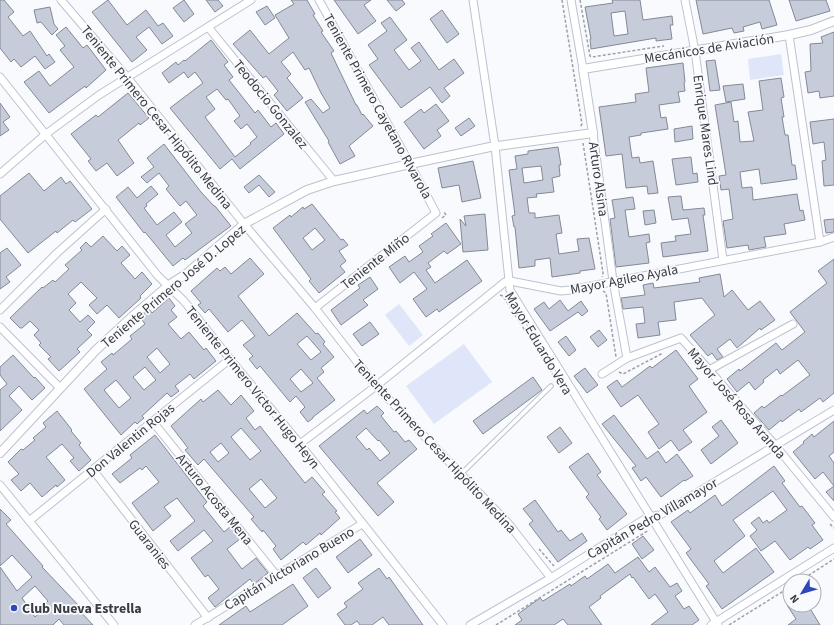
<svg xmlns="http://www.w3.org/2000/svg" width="834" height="625" viewBox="0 0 834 625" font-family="'Source Sans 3',sans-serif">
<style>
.green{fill:#dfe6f9}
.building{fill:#c7ccdb;stroke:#838996;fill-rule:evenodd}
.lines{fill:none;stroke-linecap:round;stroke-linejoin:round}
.service-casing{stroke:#bcc2d0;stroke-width:5.5}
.minor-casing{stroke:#bcc2d0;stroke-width:9}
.tertiary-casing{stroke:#bcc2d0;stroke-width:10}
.path{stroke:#9ea0a4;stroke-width:1.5;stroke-dasharray:3 2;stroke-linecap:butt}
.service{stroke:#fff;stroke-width:3.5}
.minor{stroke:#fff;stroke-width:7}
.tertiary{stroke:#fff;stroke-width:8}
.poi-dot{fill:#3047b9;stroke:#f9fafd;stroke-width:1.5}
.labels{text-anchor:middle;stroke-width:3.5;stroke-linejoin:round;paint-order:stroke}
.street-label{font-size:14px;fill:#393c41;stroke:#f9fafd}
.poi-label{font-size:14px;font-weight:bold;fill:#393c41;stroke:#f9fafd;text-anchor:start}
</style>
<rect width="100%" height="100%" fill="#f9fafd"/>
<!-- green -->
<g class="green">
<polygon points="781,54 784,75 750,80 748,59"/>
<polygon points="399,304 423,335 409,346 385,315"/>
<polygon points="464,344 492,382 434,424 406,386"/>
</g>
<!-- building -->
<g class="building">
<polygon points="0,0 4,0 14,12 8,17 23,36 30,31 47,56 49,54 55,62 45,69 35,56 21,67 14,59 11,62 0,48"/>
<polygon points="108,0 127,25 146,10 158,26 163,23 173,36 162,44 149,27 136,37 147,50 132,62 92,12"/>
<polygon points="184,0 194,14 184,22 173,8"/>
<polygon points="206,0 218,0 223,6 215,12"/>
<polygon points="291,0 307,0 315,14 313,15 323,31 321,32 334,51 331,53 356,105 357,105 362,115 363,114 373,126 349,146 355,156 340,164 328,142 329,141 305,102 311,99 323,113 330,108 321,93 309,68 305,70 293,52 281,62 291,74 287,78 303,98 287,111 274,95 278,91 266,76 263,78 233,44 250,30 269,54 289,38 275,15 294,4"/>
<polygon points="334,0 371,0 364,5 376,21 358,34"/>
<polygon points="387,0 402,0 405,4 396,11"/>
<path d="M612,0h28l3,20 29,-4 1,9h-3l2,14 -16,2v-3l-65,11 -1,-10h1l-6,-32 28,-4zM625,11l3,23 -14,2 -3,-23z"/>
<polygon points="696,0 769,0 777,25 762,29 760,22 743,27 744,31 734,33 732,28 703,34"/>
<polygon points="789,0 826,0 830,11 796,21"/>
<polygon points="267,6 275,18 265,25 256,12"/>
<polygon points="50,7 54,24 58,29 52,35 41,22 37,23 34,10"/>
<polygon points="442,10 459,34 447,43 430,19"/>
<polygon points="390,17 407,40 394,50 409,70 421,61 411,48 419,42 439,70 454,59 464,73 444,88 450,96 442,103 430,87 401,108 369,65 378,59 368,45 387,31 381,23"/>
<polygon points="66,27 83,48 87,45 106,70 86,88 85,86 49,113 24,82 39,71 50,86 74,67 60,50 65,46 56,35"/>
<polygon points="834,32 834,96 820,98 819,91 808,93 805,72 811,71 810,44 823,43 821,37"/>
<path d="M211,40l17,22 -4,3 9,12 -4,3 26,33 3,-3 13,17 5,-4 8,11 -44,35 -8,-10 -12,10 -50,-61 33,-25 -8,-11 -7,6 -4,-6 -15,11 -7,-10 14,-11 2,3 6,-5 1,1zM217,89l9,11 2,-1 12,17 -6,5 7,8 6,-5 10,13 -7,6 1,1 -16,13 -30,-40 10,-8 -9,-12z"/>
<polygon points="715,60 720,90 710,91 706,61"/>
<polygon points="683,63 685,82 684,83 685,91 678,92 680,102 659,105 661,118 666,117 668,129 641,133 641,135 629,137 632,158 639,157 640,163 653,161 658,193 648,194 647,186 626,188 622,154 606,156 599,107 636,102 635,94 649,92 646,68"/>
<polygon points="781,78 784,97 781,98 784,117 782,117 785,135 788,135 792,165 795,165 797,179 761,184 759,169 740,172 742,188 752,187 753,200 797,194 800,211 803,210 805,220 784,224 786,234 764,237 766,247 749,250 748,245 727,248 723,221 733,219 729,189 721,190 719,176 726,175 715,105 731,102 734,122 738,121 740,142 754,141 748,112 763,110 759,81"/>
<polygon points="743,84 745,99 726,102 723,86"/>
<polygon points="128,93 149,118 140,125 139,123 118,140 134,163 117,176 107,163 96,171 88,161 91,159 71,134 96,115 98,117"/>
<polygon points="0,103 10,117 3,122 9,130 0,136"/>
<polygon points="436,104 449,121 437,130 441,136 424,149 404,122 421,109 424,113"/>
<polygon points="469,118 475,126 461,136 455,128"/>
<polygon points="834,119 834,185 824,186 822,161 826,160 824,142 813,144 810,122"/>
<polygon points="692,126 693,139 675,142 674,129"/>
<polygon points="164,144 201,192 214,206 215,206 231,226 185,260 183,258 173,266 145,232 144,233 116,197 128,187 137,198 151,186 158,194 146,204 147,206 144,208 157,225 174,212 182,222 166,235 175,247 192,233 185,224 197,215 186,201 180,206 166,189 169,186 159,173 147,183 141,177 154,167 147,158"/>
<path d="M558,147l3,18h-2l1,11 -8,2 2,14 -18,2 1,3 -10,1 2,15h6v5l24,-3 3,18 -6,1 3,20 20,-3 -2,-12 12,-1 6,31 -15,2v2l-28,4 -2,-19 -15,2v6l-16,2 -4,-41h-1l-2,-11 3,-1 -6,-45 8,-1 -2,-13 13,-2v-3zM541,166l2,14 -19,3 -2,-15z"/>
<polygon points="691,157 693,174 697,173 698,182 676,185 672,159"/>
<polygon points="473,161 481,198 462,202 459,185 442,188 438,168"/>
<polygon points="29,173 44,191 61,177 66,184 70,181 92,209 75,222 73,220 57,233 56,231 28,253 0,219 0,196"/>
<polygon points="259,175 275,192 269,197 259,185 249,193 244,187"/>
<polygon points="681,196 683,210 704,208 705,215 703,215 708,251 663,257 661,243 676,241 675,236 691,234 688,218 672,220 668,197"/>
<polygon points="633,197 635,209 625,210 629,237 649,234 650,242 646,243 649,263 616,267 610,219 615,218 612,200"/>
<path d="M312,204l29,36 2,-1 5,6 -9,6 7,10 -6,5 5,6 -26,21 -10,-12 2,-2 -38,-51 17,-13 1,2 12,-10 1,2zM315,228l10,12 -13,10 -9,-12z"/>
<polygon points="654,210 656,223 645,225 643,211"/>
<polygon points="485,214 488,250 463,252 460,219 466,226 464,216"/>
<polygon points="834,219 834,232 826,233 824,220"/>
<polygon points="446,223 461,244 447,254 444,251 428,263 431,267 426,270 435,283 467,260 482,281 439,312 437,309 426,317 413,299 427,289 414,272 400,283 389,267 405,256 409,262 423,252 419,246 433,236 431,234"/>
<polygon points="103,236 117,251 122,246 130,255 121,263 135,279 142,272 152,284 140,296 141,298 119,318 107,305 97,314 89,305 97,298 81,282 68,294 76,303 69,310 80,322 88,315 95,322 87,330 92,335 77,349 80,352 59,371 48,359 51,357 39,345 41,343 34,335 39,330 30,321 22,328 20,328 10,318 42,287 43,288 53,280 55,282 69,269 65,265 82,250 80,248 86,242 91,247"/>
<polygon points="7,248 21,265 6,277 10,282 0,289 0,253"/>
<path d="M250,258l14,16 -26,22 31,40 28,-23 19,21 2,-1 7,9 -2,2 11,13 -13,11 3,4 -7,6 18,22 -22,17v1l-5,4 -8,-10 5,-5 -9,-11 -6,6 -30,-36 -3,3 -8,-10 4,-3 -10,-11 12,-9 -13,-16 -14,12 -19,-23 -4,4 -7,-8 3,-2 -10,-12 26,-23 3,3 5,-4 6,7zM307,336l14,16 -10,8 -14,-16zM301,369l12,14 -12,9 -11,-13z"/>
<polygon points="834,259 834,393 823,402 820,398 801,412 799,409 782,422 781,420 769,430 754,413 762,406 764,408 781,395 782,396 810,375 798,360 780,374 777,369 763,380 764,382 755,390 749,382 737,392 727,379 739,369 740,371 776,343 782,350 805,332 790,312 827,283 818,271"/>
<polygon points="720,274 724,297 732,290 748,310 760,301 775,320 761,330 760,328 737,348 730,339 717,349 723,357 717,360 712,353 708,356 690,335 715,315 702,298 674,302 676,320 658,322 660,335 638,338 636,324 645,323 643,307 623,309 621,298 645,295 643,285 653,283 654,288 700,282 699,278"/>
<polygon points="370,277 378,289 363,300 368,305 341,325 331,310 360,288 358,285"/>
<path d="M169,298l6,8 -4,4 6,7 -9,7 13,15 8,-7 15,18 2,-2 10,13 -22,18 -4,-5 -15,12 4,5 -8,6 -4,-4 -25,23 2,2 -7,6 -2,-2 -14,13 -37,-46 23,-20 -6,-7 11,-9 1,2 19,-16 -2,-3 15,-12 -5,-7 9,-8 3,4zM157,348l13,16 -10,9 -13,-16zM145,367l11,13 -12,10 -11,-13zM116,380l15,18 -12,10 -15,-18z"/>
<polygon points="560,300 568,311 581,301 588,311 582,316 578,312 550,331 534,309 544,302 549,309"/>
<polygon points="370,322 379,334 362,346 353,334"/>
<polygon points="599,330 607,340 598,347 590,337"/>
<polygon points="566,336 576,350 569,356 558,342"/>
<polygon points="676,350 698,379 689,386 707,412 683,430 692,442 679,451 671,440 659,449 648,432 659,424 638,395 621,407 607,387 617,380 622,387 650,366 652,368"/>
<polygon points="13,355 34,378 35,377 45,388 32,400 19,386 9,396 22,410 0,431 0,390 7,384 0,375 0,367"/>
<polygon points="585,368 598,385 587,393 574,376"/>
<polygon points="533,377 542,390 483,434 473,421"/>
<path d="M218,390l13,15 10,-10 13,16 -8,7 9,12 5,-4 45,57 7,-6 13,15 -3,2 15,17 -2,1 5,6 -19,17 -1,-2 -14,12 -3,-3 -22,18 -8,-11 3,-3 -13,-16 -1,2 -11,-13 3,-2 -50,-58 -6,6 -13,-15 3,-2 -17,-22 30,-27 2,3zM241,428l20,23 -11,9 -19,-23zM221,443l8,10 -11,9 -8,-10zM261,479l16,19 -12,10 -16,-19z"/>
<path d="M377,406l7,7 -3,3 13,16 2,-1 9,11 4,-2 8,9 -40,34 17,19 -16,14 -59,-70 45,-36 3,4zM366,428l12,13 1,-1 11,13 -10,8 -11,-13 -2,2 -11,-13z"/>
<polygon points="57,411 72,430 71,431 81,443 79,445 91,460 79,471 70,461 74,458 62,444 46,457 65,480 57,487 56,485 42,497 30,483 21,491 11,480 19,474 8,462 21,449 23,450 35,440 33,438 46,427 43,423"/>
<polygon points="614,415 647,459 658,451 666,463 677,454 693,476 685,481 684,480 661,497 646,477 641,481 632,468 636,466 602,424"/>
<polygon points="721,420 738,443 711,464 701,450 719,436 712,427"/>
<polygon points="834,421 834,452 829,456 834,463 834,501 826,492 834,486 823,472 815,479 793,452 804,443 803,442 812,434 814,437"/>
<polygon points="560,427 572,443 559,453 547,437"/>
<polygon points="155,435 207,502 203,506 224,532 231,526 240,539 227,549 242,569 256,558 268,573 254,584 250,579 215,607 208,598 219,589 208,575 205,577 191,558 213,541 204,530 178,551 170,541 195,521 177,498 164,507 171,516 153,531 132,503 159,482 146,466 142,470 140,468 120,483 112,474 132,458 130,455"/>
<polygon points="588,453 601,472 597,475 627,514 607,530 599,519 601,517 586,497 589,494 569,467"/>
<polygon points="774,466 785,481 782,483 800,507 802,506 815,523 812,525 823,540 810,549 808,547 790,560 775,541 761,551 750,536 757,530 751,523 759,517 763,523 767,520 769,523 787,510 773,491 733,520 745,536 714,561 723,573 756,548 774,572 722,609 706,586 709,584 686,553 691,549 671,522 688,510 690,513 715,495 722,506"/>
<polygon points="535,500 558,532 561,530 570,541 582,533 587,541 558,562 529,524 533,521 523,509"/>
<path d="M0,509l11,11 -5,4 37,42 -1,1 38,40 -2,2 15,16h-29l-5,-6 -6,6h-53v-58l17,24 15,-14 -20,-22 -12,11zM35,586l13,15 -2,2 2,2 -13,12 -13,-19z"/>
<polygon points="643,536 654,550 642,559 632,544"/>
<polygon points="360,539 372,555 348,573 336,557"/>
<polygon points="638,557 649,572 655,567 670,587 677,583 682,591 675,596 684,609 689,606 699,620 692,625 651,625 668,612 655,594 649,599 633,577 632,578 630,574 600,596 601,598 589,607 602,625 568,625 563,619 554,625 515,625 522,620 518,614 540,598 543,601 570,584 571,586 585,576 587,579 608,564 615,573"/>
<polygon points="316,568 331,588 318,598 303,578"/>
<polygon points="379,568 387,579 389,577 423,625 389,625 383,617 372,625 360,625 357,621 351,625 345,625 337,614 347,607 344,603 363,589 358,583"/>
<polygon points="293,584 308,606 282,625 219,625 246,606 250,612"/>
<polygon points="787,605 808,605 820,625 788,625 796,619"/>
</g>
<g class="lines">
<defs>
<polyline id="service" points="461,474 551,386"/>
<g id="minor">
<polyline points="61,0 127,77 244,224 315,308 376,386 508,523 551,578"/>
<polyline points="473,0 495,146 510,290 718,625"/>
<polyline points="571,0 583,69"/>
<polyline points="685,0 695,51 723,260"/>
<polyline points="208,27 334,181"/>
<polyline points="789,35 820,242"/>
<polyline points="0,77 158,276 184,301 230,359 300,444 443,625"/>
<polyline points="593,133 613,281 627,358"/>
<polyline points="0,174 46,134 99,95 251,0"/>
<polyline points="315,308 436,213 410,164 319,0"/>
<polyline points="0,310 57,253 106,209"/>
<polyline points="0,327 60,388"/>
<polyline points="709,370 793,324"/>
<polyline points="602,374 627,358 681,338 775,445 834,517"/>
<polyline points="153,422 277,576"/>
<polyline points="300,444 376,386 505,282 510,281 561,291 570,290 820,242 834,237"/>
<polyline points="93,470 208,618"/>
<polyline points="0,485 114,625"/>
<polyline points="29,521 230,359"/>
<polyline points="195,625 362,524"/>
<polyline points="470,625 551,578 648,517 660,515 834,410"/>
<polyline points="711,625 834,548"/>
</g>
<polyline id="tertiary" points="0,453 96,350 135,314 169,285 186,274 244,224 307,190 334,181 410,164 490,147 593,133 583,69 789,35 811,30 834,21"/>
</defs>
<!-- service casing -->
<use href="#service" class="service-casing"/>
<!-- minor casing -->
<use href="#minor" class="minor-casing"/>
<!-- tertiary casing -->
<use href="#tertiary" class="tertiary-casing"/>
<!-- path -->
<g class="path">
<polyline points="562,0 582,124 580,127"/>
<polyline points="580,0 590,56 592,57 664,46"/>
<polyline points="583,143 603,273 602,277"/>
<polyline points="442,218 446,215 444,212"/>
<polyline points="603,291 606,293 616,357"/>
<polyline points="500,295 503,296 555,378"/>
<polyline points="619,372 623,374 663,353"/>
<polyline points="830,524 834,528"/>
<polyline points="539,549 554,566"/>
<polyline points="800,581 834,559"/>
<polyline points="496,625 649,530"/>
<polyline points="729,625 790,587"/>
</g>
<!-- service -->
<use href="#service" class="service"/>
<!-- minor -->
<use href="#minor" class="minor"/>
<!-- tertiary -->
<use href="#tertiary" class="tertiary"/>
</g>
<!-- markers -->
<circle class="poi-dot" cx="14" cy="608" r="4"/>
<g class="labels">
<!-- street labels -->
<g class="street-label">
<text transform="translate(709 48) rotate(-9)" y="5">Mecánicos de Aviación</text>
<text transform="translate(271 104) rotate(51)" y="5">Teodocio Gonzalez</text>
<text transform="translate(378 106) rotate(61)" y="5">Teniente Primero Cayetano RIvarola</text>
<text transform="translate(157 117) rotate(51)" y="5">Teniente Primero Cesar Hipólito Medina</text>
<text transform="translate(706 130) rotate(82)" y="5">Enrique Mares Lind</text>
<text transform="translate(599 179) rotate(82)" y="5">Arturo Alsina</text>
<text transform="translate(375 261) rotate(-38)" y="5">Teniente Miño</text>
<text transform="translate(624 279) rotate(-11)" y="5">Mayor Agileo Ayala</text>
<text transform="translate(173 286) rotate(-40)" y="5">Teniente Primero José D. Lopez</text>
<text transform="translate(539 343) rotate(59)" y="5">Mayor Eduardo Vera</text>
<text transform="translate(253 387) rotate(51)" y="5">Teniente Primero Victor Hugo Heyn</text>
<text transform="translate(737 403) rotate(49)" y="5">Mayor José Rosa Aranda</text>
<text transform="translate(130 440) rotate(-39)" y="5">Don Valentin Rojas</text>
<text transform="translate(435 446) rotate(47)" y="5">Teniente Primero Cesar Hipólito Medina</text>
<text transform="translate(215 499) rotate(51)" y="5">Arturo Acosta Mena</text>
<text transform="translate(652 518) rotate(-30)" y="5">Capitán Pedro Villamayor</text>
<text transform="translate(150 544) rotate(52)" y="5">Guaranies</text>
<text transform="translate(289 568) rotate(-31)" y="5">Capitán Victoriano Bueno</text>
</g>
<!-- poi labels -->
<g class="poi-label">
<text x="22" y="613">Club Nueva Estrella</text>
</g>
</g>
<!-- north arrow -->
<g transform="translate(802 593) rotate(232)"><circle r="19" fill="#f9fafd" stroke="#acaeb2"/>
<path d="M0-3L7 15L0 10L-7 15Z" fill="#3047b9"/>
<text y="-6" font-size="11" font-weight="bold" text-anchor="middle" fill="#393c41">N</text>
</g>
</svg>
